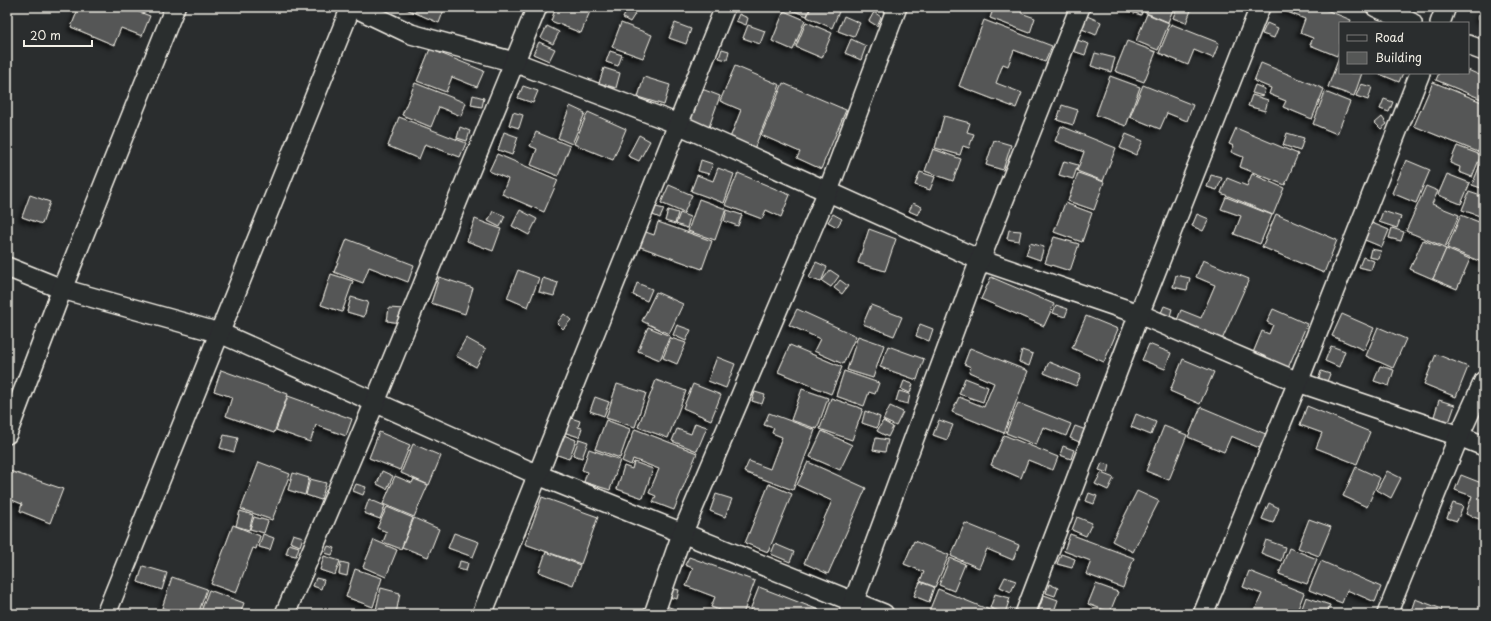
<svg xmlns="http://www.w3.org/2000/svg" width="1491" height="621" viewBox="0 0 1491 621" font-family="'Playpen Sans',sans-serif">
<style>
.building{fill:#555756;stroke:#f4f1e8;filter:url(#shadow)}
.lines{fill:none;stroke-linecap:round;stroke-linejoin:round}
.minor-casing{stroke:#f4f1e8;stroke-width:22}
.minor{stroke:#2a2d2e;stroke-width:19}
</style>
<defs>
<filter id="shadow"><feDropShadow dx="-3.5" dy="3.5" stdDeviation="2" flood-color="#0009"/></filter>
</defs>
<rect width="100%" height="100%" fill="#2a2d2e"/>
<filter id="ink" filterUnits="userSpaceOnUse"><feTurbulence type="fractalNoise" baseFrequency=".025" numOctaves="2"/><feDisplacementMap in="SourceGraphic" scale="8" xChannelSelector="R" yChannelSelector="G"/><feConvolveMatrix kernelMatrix="1 2 1 2 8 2 1 2 1" color-interpolation-filters="sRGB"/></filter>
<g filter="url(#ink)">
<!-- building -->
<g class="building">
<polygon points="79,7 126,7 150,16 142,36 121,28 114,45 71,27"/>
<polygon points="405,7 445,7 439,23 404,8"/>
<polygon points="556,7 587,7 591,9 581,33 551,21"/>
<polygon points="790,7 810,7 807,16 789,9"/>
<polygon points="811,7 841,7 832,28 807,17"/>
<polygon points="994,7 1023,7 1021,13 1035,18 1030,33 990,18"/>
<polygon points="1122,7 1144,7 1141,15 1122,9"/>
<polygon points="1146,7 1174,7 1168,22 1144,12"/>
<polygon points="1177,7 1192,8 1186,23 1173,18"/>
<polygon points="1281,7 1319,7 1351,20 1350,23 1340,23 1340,48 1337,56 1310,45 1313,38 1300,33 1305,19 1280,9"/>
<polygon points="1483,8 1484,8 1484,22 1478,19"/>
<polygon points="627,10 635,14 630,22 623,18"/>
<polygon points="784,11 805,20 793,50 772,41"/>
<polygon points="874,12 881,17 877,26 869,21"/>
<polygon points="739,14 748,18 746,25 736,21"/>
<polygon points="1147,14 1169,23 1158,50 1136,41"/>
<polygon points="844,16 860,23 854,37 838,31"/>
<polygon points="1087,16 1101,22 1096,35 1082,29"/>
<polygon points="984,20 1052,46 1045,62 1014,50 1008,66 1003,64 996,83 1022,93 1016,108 959,86"/>
<polygon points="806,22 832,33 822,58 796,47"/>
<polygon points="621,23 652,35 643,58 612,47"/>
<polygon points="675,23 691,29 686,44 669,38"/>
<polygon points="1267,23 1278,28 1274,38 1262,34"/>
<polygon points="1171,24 1219,43 1213,58 1194,50 1188,65 1159,53"/>
<polygon points="748,25 765,31 760,44 743,38"/>
<polygon points="547,26 559,32 553,44 541,38"/>
<polygon points="851,39 866,46 861,60 845,53"/>
<polygon points="1077,40 1089,44 1085,55 1073,51"/>
<polygon points="1127,41 1156,52 1144,82 1115,71"/>
<polygon points="539,42 555,49 549,61 533,54"/>
<polygon points="430,49 484,71 477,87 452,77 446,92 417,81"/>
<polygon points="722,49 729,51 727,60 719,58"/>
<polygon points="610,51 622,55 618,66 606,62"/>
<polygon points="1095,53 1115,58 1111,72 1091,66"/>
<polygon points="1340,55 1340,73 1362,73 1354,96 1328,87"/>
<polygon points="1261,63 1324,89 1312,119 1283,107 1286,101 1269,94 1271,88 1254,81"/>
<polygon points="735,66 780,85 754,149 730,138 741,110 720,101"/>
<polygon points="604,68 620,73 616,88 599,83"/>
<polygon points="1468,70 1484,77 1484,100 1436,80 1439,73 1468,73"/>
<polygon points="1377,73 1403,73 1399,82"/>
<polygon points="1110,76 1140,87 1126,126 1096,115"/>
<polygon points="644,77 670,85 664,105 638,97"/>
<polygon points="1433,82 1484,103 1484,137 1478,152 1414,126"/>
<polygon points="415,83 466,103 461,116 439,107 431,127 402,115"/>
<polygon points="783,83 846,110 821,169 797,158 800,152 761,135"/>
<polygon points="1361,84 1372,87 1368,100 1356,96"/>
<polygon points="1143,85 1193,105 1187,121 1167,113 1160,129 1130,117"/>
<polygon points="1255,85 1265,89 1263,96 1252,93"/>
<polygon points="523,86 538,91 533,103 518,98"/>
<polygon points="702,89 720,96 709,127 690,121"/>
<polygon points="1325,92 1350,102 1337,134 1313,124"/>
<polygon points="473,95 484,98 482,107 471,105"/>
<polygon points="1252,95 1268,100 1265,111 1248,106"/>
<polygon points="1384,99 1393,102 1389,112 1380,109"/>
<polygon points="1062,105 1078,110 1073,125 1057,120"/>
<polygon points="570,106 585,113 572,144 558,138"/>
<polygon points="513,112 523,115 519,128 509,125"/>
<polygon points="588,112 626,129 613,160 574,144"/>
<polygon points="944,116 970,123 967,132 974,134 969,148 963,146 960,155 935,148"/>
<polygon points="399,117 466,143 460,157 425,144 419,159 388,146"/>
<polygon points="1382,117 1387,124 1381,129 1375,123"/>
<polygon points="1061,126 1116,148 1103,181 1077,171 1084,152 1055,141"/>
<polygon points="460,127 470,131 467,141 457,138"/>
<polygon points="1236,128 1298,154 1285,185 1240,167 1243,157 1231,152 1234,146 1229,144"/>
<polygon points="504,132 518,137 512,155 498,150"/>
<polygon points="536,132 570,146 558,176 531,165 537,149 530,146"/>
<polygon points="1287,133 1304,138 1300,151 1283,145"/>
<polygon points="1126,134 1143,141 1136,155 1120,148"/>
<polygon points="639,135 650,141 639,161 628,156"/>
<polygon points="994,140 1011,145 1003,170 986,165"/>
<polygon points="1457,146 1481,155 1472,177 1459,172 1460,167 1450,163"/>
<polygon points="933,149 961,159 953,181 925,171"/>
<polygon points="497,154 558,180 544,212 502,194 508,179 489,171"/>
<polygon points="1484,155 1484,189 1472,185"/>
<polygon points="701,160 713,164 709,174 698,171"/>
<polygon points="1406,160 1430,170 1416,203 1392,193"/>
<polygon points="1064,161 1078,165 1073,179 1059,175"/>
<polygon points="718,168 734,174 724,203 691,191 697,175 713,181"/>
<polygon points="920,172 935,177 930,190 915,185"/>
<polygon points="738,173 790,195 781,217 766,210 762,219 725,205"/>
<polygon points="1078,173 1104,182 1094,210 1068,201"/>
<polygon points="1252,174 1284,188 1273,215 1221,193 1227,178 1247,186"/>
<polygon points="1447,174 1470,183 1461,204 1438,195"/>
<polygon points="1211,175 1222,178 1217,190 1207,187"/>
<polygon points="669,185 692,195 684,213 661,203"/>
<polygon points="1426,186 1438,191 1432,204 1459,215 1445,247 1406,231"/>
<polygon points="1469,192 1484,197 1484,204 1480,216 1462,210"/>
<polygon points="30,195 50,202 42,224 22,217"/>
<polygon points="1226,197 1272,215 1260,244 1234,234 1241,216 1221,209"/>
<polygon points="699,199 726,209 715,240 688,231"/>
<polygon points="913,203 922,207 918,215 909,211"/>
<polygon points="1065,203 1092,213 1082,242 1054,232"/>
<polygon points="656,207 664,209 660,218 653,215"/>
<polygon points="520,210 537,219 529,235 512,226"/>
<polygon points="668,210 678,213 675,224 665,221"/>
<polygon points="727,210 742,215 738,226 724,221"/>
<polygon points="493,211 505,216 500,227 488,221"/>
<polygon points="1383,211 1401,217 1397,228 1379,222"/>
<polygon points="680,213 690,217 687,228 676,224"/>
<polygon points="833,214 842,219 837,227 828,222"/>
<polygon points="1197,214 1209,219 1203,231 1192,226"/>
<polygon points="1276,214 1337,240 1324,273 1262,247"/>
<polygon points="1461,215 1484,224 1484,263 1447,248"/>
<polygon points="475,219 501,229 493,251 467,241"/>
<polygon points="658,222 712,241 702,269 638,246 643,231 654,235"/>
<polygon points="1372,223 1389,230 1382,247 1365,240"/>
<polygon points="1392,228 1404,232 1401,241 1389,238"/>
<polygon points="869,229 896,239 885,271 858,263"/>
<polygon points="1009,230 1021,231 1019,241 1007,239"/>
<polygon points="1054,237 1079,244 1070,271 1045,263"/>
<polygon points="347,239 414,265 408,282 369,267 363,283 334,272"/>
<polygon points="1423,240 1446,249 1433,279 1410,269"/>
<polygon points="1030,243 1044,247 1040,260 1026,255"/>
<polygon points="1371,249 1381,251 1379,259 1369,257"/>
<polygon points="1446,249 1470,259 1457,289 1433,279"/>
<polygon points="1363,257 1374,261 1371,270 1359,267"/>
<polygon points="1203,260 1249,279 1221,342 1176,323 1181,310 1201,318 1215,285 1196,277"/>
<polygon points="816,262 827,267 821,282 809,278"/>
<polygon points="518,270 539,278 528,307 507,298"/>
<polygon points="830,270 839,276 831,287 822,281"/>
<polygon points="331,274 353,281 342,312 321,305"/>
<polygon points="1176,275 1190,278 1187,290 1173,287"/>
<polygon points="439,277 473,288 465,314 431,303"/>
<polygon points="991,277 1054,304 1044,326 981,299"/>
<polygon points="543,278 558,283 554,296 539,292"/>
<polygon points="840,280 848,286 842,294 834,288"/>
<polygon points="637,283 652,289 647,301 633,295"/>
<polygon points="656,292 683,304 669,334 642,321"/>
<polygon points="351,297 368,302 364,317 347,312"/>
<polygon points="871,305 902,317 894,336 863,324"/>
<polygon points="1056,305 1068,309 1065,317 1053,313"/>
<polygon points="1164,306 1172,309 1170,316 1161,313"/>
<polygon points="389,308 404,309 401,323 387,321"/>
<polygon points="797,309 856,336 843,364 814,351 820,339 789,325"/>
<polygon points="1273,309 1307,324 1288,368 1253,353 1262,331 1269,334 1273,325 1267,322"/>
<polygon points="564,314 571,320 563,329 557,323"/>
<polygon points="1342,314 1374,328 1364,350 1332,336"/>
<polygon points="1086,316 1118,329 1104,362 1072,348"/>
<polygon points="920,324 933,329 929,341 916,336"/>
<polygon points="677,325 691,330 686,341 673,335"/>
<polygon points="648,327 670,336 660,360 638,351"/>
<polygon points="1378,327 1406,339 1393,368 1366,356"/>
<polygon points="858,336 884,345 873,378 847,370"/>
<polygon points="466,338 486,349 476,367 456,356"/>
<polygon points="671,338 686,343 677,364 663,358"/>
<polygon points="1149,344 1171,353 1165,369 1142,360"/>
<polygon points="790,345 842,367 831,394 778,372"/>
<polygon points="888,346 924,359 917,380 880,367"/>
<polygon points="1331,346 1345,351 1339,367 1325,361"/>
<polygon points="970,348 1028,371 1004,433 952,412 959,397 984,407 994,383 969,372 971,367 964,364"/>
<polygon points="1022,350 1033,354 1029,366 1019,362"/>
<polygon points="1436,354 1468,367 1456,397 1424,384"/>
<polygon points="717,357 735,364 726,388 708,381"/>
<polygon points="1183,359 1214,372 1200,404 1170,391"/>
<polygon points="1049,362 1081,375 1076,386 1044,373"/>
<polygon points="1380,366 1394,370 1389,386 1374,381"/>
<polygon points="221,370 288,394 274,433 226,416 232,397 214,391"/>
<polygon points="844,371 879,383 875,394 869,392 864,406 836,396"/>
<polygon points="1321,371 1330,374 1326,384 1318,381"/>
<polygon points="965,378 988,387 983,402 959,394"/>
<polygon points="656,380 686,391 668,438 638,427"/>
<polygon points="904,381 913,384 910,393 901,389"/>
<polygon points="617,384 646,393 635,427 606,418"/>
<polygon points="693,384 721,395 711,420 683,408"/>
<polygon points="802,389 828,398 817,429 791,420"/>
<polygon points="899,391 910,394 908,404 896,401"/>
<polygon points="755,392 765,395 762,404 752,401"/>
<polygon points="288,396 352,419 346,436 316,425 310,442 276,430"/>
<polygon points="595,397 609,402 604,416 590,411"/>
<polygon points="831,398 863,409 852,440 820,429"/>
<polygon points="1439,400 1455,405 1448,425 1433,420"/>
<polygon points="1018,403 1071,424 1066,436 1043,427 1036,445 1006,433"/>
<polygon points="890,406 903,412 896,426 883,420"/>
<polygon points="1307,406 1370,432 1357,464 1316,448 1322,433 1300,425"/>
<polygon points="1201,407 1268,435 1262,449 1231,436 1224,452 1188,437"/>
<polygon points="865,411 880,417 877,428 862,423"/>
<polygon points="769,413 815,430 793,490 744,472 749,461 770,469 782,437 772,433 774,428 764,425"/>
<polygon points="1136,414 1156,422 1151,435 1131,427"/>
<polygon points="565,416 580,421 578,427 582,428 579,437 560,431"/>
<polygon points="606,420 630,429 620,458 595,449"/>
<polygon points="939,420 953,425 947,440 933,435"/>
<polygon points="883,421 893,427 888,437 877,431"/>
<polygon points="695,423 707,427 697,451 672,441 677,429 691,434"/>
<polygon points="1075,426 1089,431 1084,444 1070,438"/>
<polygon points="1164,426 1187,435 1169,480 1146,471"/>
<polygon points="635,429 697,453 674,510 653,502 656,496 649,493 659,469 633,459 631,465 622,461"/>
<polygon points="822,431 852,445 840,470 810,457"/>
<polygon points="379,432 410,445 400,470 369,458"/>
<polygon points="559,433 576,440 569,459 552,453"/>
<polygon points="224,435 238,438 234,452 220,448"/>
<polygon points="1004,435 1058,457 1053,470 1028,460 1021,478 991,465"/>
<polygon points="876,438 888,440 885,452 873,450"/>
<polygon points="579,439 588,442 582,458 573,455"/>
<polygon points="413,444 441,456 429,485 401,473"/>
<polygon points="1063,446 1074,450 1071,459 1060,455"/>
<polygon points="589,449 620,460 610,490 584,482 587,472 582,470"/>
<polygon points="259,462 290,474 272,520 241,509"/>
<polygon points="634,462 653,469 643,498 617,489 624,466 632,469"/>
<polygon points="808,462 866,488 828,574 804,563 832,501 797,485"/>
<polygon points="1102,463 1110,465 1108,473 1099,470"/>
<polygon points="1356,467 1380,478 1367,507 1343,496"/>
<polygon points="7,470 63,489 50,523 20,511 22,504 7,498"/>
<polygon points="382,471 393,476 387,489 377,484"/>
<polygon points="1387,471 1401,478 1391,498 1377,490"/>
<polygon points="293,473 309,478 305,495 288,490"/>
<polygon points="1101,473 1114,478 1108,490 1095,484"/>
<polygon points="1461,475 1484,484 1484,521 1466,514 1472,496 1455,490"/>
<polygon points="395,476 412,483 414,479 428,485 414,517 383,504"/>
<polygon points="310,479 326,483 321,500 306,495"/>
<polygon points="356,484 366,487 363,495 353,491"/>
<polygon points="769,484 792,494 768,552 745,543"/>
<polygon points="1137,491 1159,501 1133,552 1112,541"/>
<polygon points="1089,493 1097,496 1094,504 1086,501"/>
<polygon points="716,494 732,499 725,517 710,511"/>
<polygon points="542,497 598,517 581,564 525,544"/>
<polygon points="369,499 385,506 380,519 364,513"/>
<polygon points="1269,503 1279,508 1273,523 1262,519"/>
<polygon points="1453,503 1463,506 1457,521 1447,518"/>
<polygon points="387,507 413,518 401,549 383,542 387,532 377,528"/>
<polygon points="240,511 253,515 249,530 236,526"/>
<polygon points="254,517 268,521 264,533 250,529"/>
<polygon points="1077,517 1092,523 1086,536 1072,530"/>
<polygon points="414,518 439,529 428,557 402,547"/>
<polygon points="1309,519 1331,527 1319,556 1298,548"/>
<polygon points="965,523 1019,545 1013,560 987,549 979,568 951,556"/>
<polygon points="233,525 260,536 256,549 253,548 236,593 211,584"/>
<polygon points="454,533 479,542 473,557 448,548"/>
<polygon points="263,534 274,538 270,550 259,547"/>
<polygon points="293,534 303,537 300,546 290,542"/>
<polygon points="1070,534 1134,558 1123,588 1086,574 1091,561 1064,551"/>
<polygon points="374,540 397,550 386,577 363,567"/>
<polygon points="1266,540 1285,547 1281,561 1261,553"/>
<polygon points="914,541 949,555 935,587 920,581 924,572 904,564"/>
<polygon points="289,544 299,547 296,556 286,554"/>
<polygon points="775,544 794,552 790,562 771,554"/>
<polygon points="328,546 335,548 332,555 325,553"/>
<polygon points="1289,548 1317,559 1307,584 1279,574"/>
<polygon points="546,552 580,565 573,585 539,572"/>
<polygon points="1061,554 1075,559 1072,568 1057,564"/>
<polygon points="324,556 340,561 335,575 320,570"/>
<polygon points="689,557 755,581 743,614 730,614 711,607 715,597 686,586 693,568 685,565"/>
<polygon points="950,558 965,564 954,591 939,585"/>
<polygon points="460,561 468,563 466,571 458,569"/>
<polygon points="1321,561 1381,587 1375,602 1347,590 1342,603 1309,590"/>
<polygon points="341,562 349,564 347,576 339,574"/>
<polygon points="143,566 167,573 162,590 138,582"/>
<polygon points="355,569 382,578 373,607 346,597"/>
<polygon points="1249,571 1304,593 1296,614 1264,614 1255,610 1262,594 1243,587"/>
<polygon points="172,577 207,589 198,614 180,614 162,608"/>
<polygon points="1005,577 1016,581 1011,592 1000,587"/>
<polygon points="316,578 324,580 321,589 313,586"/>
<polygon points="920,582 934,587 929,602 914,596"/>
<polygon points="1049,584 1058,588 1055,596 1046,593"/>
<polygon points="1096,584 1118,592 1110,612 1088,604"/>
<polygon points="759,587 819,610 817,614 761,614 750,610"/>
<polygon points="381,588 400,593 396,614 375,614"/>
<polygon points="671,588 679,590 677,599 669,597"/>
<polygon points="938,589 992,611 990,614 966,614 963,613 962,614 928,614"/>
<polygon points="209,590 244,603 240,614 200,614"/>
<polygon points="995,594 1010,598 1005,613 990,608"/>
<polygon points="1044,595 1058,600 1053,614 1037,614"/>
<polygon points="1306,597 1330,605 1327,614 1300,614"/>
<polygon points="1415,599 1442,609 1440,613 1443,614 1410,614"/>
<polygon points="663,605 678,610 677,614 661,614"/>
</g>
<g class="lines">
<defs>
<g id="minor">
<polyline points="354,7 411,34 514,62 678,124 980,260 1139,314 1298,382 1459,436 1484,446"/>
<polyline points="1376,7 1412,23"/>
<polyline points="1440,23 1446,7"/>
<polyline points="1468,45 1484,51"/>
<polyline points="7,267 62,289 220,333 538,475 884,614"/>
<polyline points="7,434 62,289 175,7"/>
<polyline points="106,614 351,7"/>
<polyline points="285,614 375,402 537,7"/>
<polyline points="482,614 725,7"/>
<polyline points="654,614 682,534 828,191 897,7"/>
<polyline points="849,614 980,260 1080,7"/>
<polyline points="1025,614 1139,314 1260,7"/>
<polyline points="1203,614 1298,382 1420,73"/>
<polyline points="1387,614 1459,436 1484,381"/>
</g>
</defs>
<!-- minor casing -->
<use href="#minor" class="minor-casing"/>
<!-- minor -->
<use href="#minor" class="minor"/>
</g>
</g>
<!-- margin -->
<rect width="1491" height="621" fill="none" stroke="#2a2d2e" stroke-width="24"/>
<rect x="12" y="12" width="1467" height="597" fill="none" stroke="#f4f1e8" stroke-width="1.5" filter="url(#ink)"/>
<!-- legend -->
<rect x="1339" y="22" width="130" height="52" fill="#2a2d2e" stroke="#7b7b78"/>
<rect x="1347" y="35" width="20" height="6" fill="#2a2d2e" stroke="#7b7b78"/>
<text x="1375" y="42" font-size="12" fill="#f4f1e8">Road</text>
<rect x="1347" y="52" width="20" height="12" fill="#555756" stroke="#7b7b78"/>
<text x="1375" y="62" font-size="12" fill="#f4f1e8">Building</text>
<!-- scale -->
<path d="M24 40v6h68v-6" fill="none" stroke="#f4f1e8" stroke-width="2"/>
<text x="30" y="40" font-size="12" fill="#f4f1e8" stroke="#2a2d2e" stroke-width="3" paint-order="stroke">20 m</text>
</svg>
